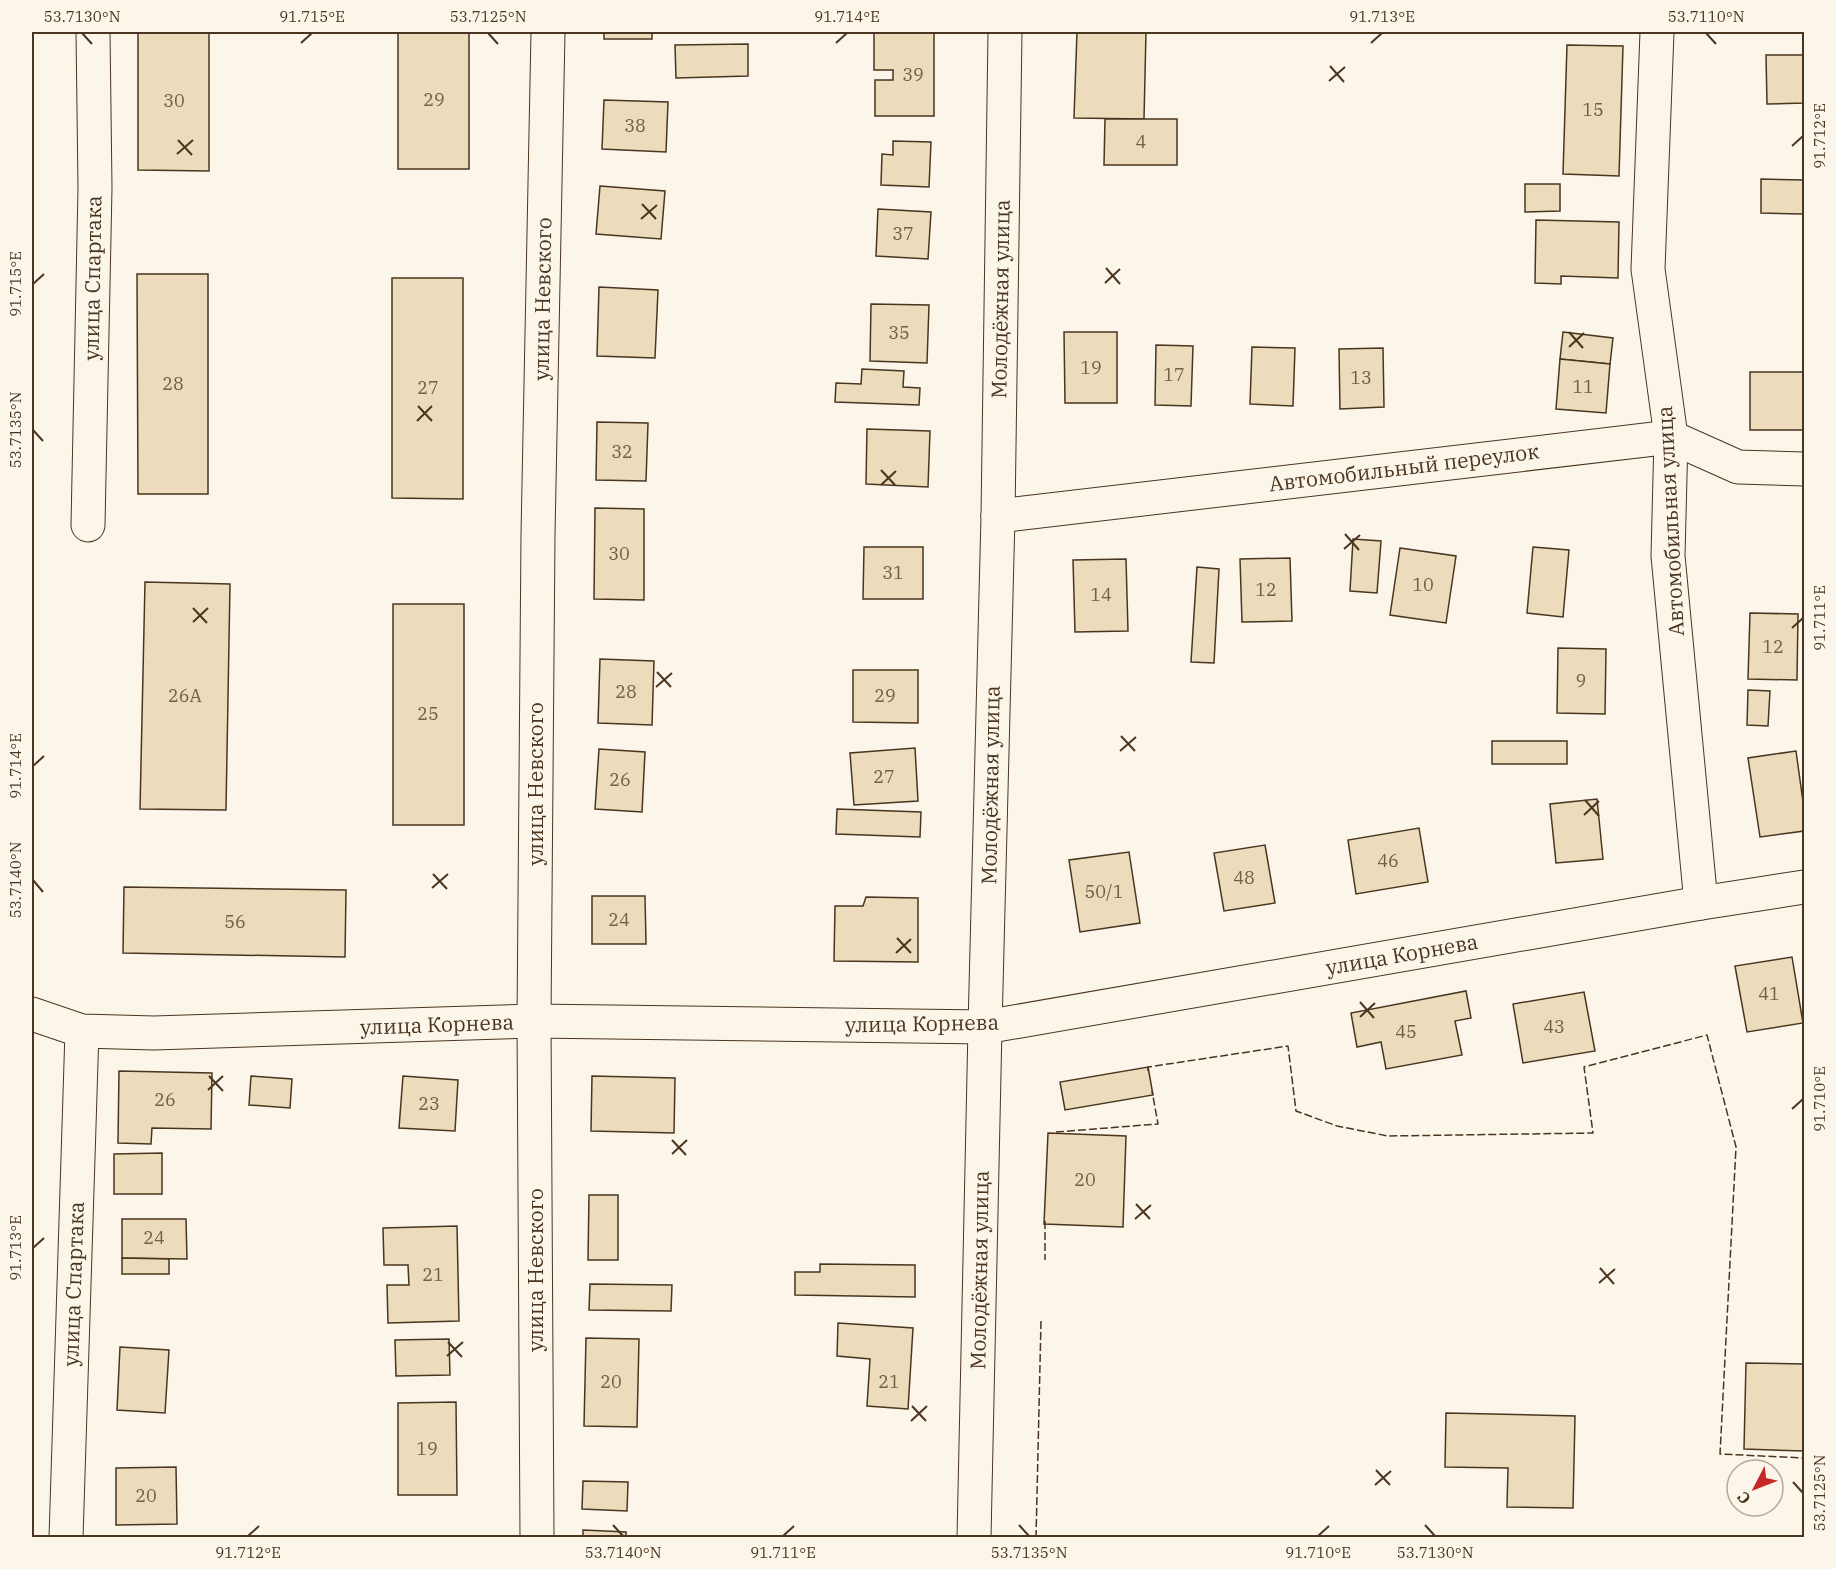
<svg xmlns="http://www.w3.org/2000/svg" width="1836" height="1569" viewBox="0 0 1836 1569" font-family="'IBM Plex Serif',serif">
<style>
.building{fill:#ecdcbc;stroke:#4a3520;stroke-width:1.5}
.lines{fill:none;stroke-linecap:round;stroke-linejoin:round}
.minor-casing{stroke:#4a3520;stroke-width:35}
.minor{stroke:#fbf6e9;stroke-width:33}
.fence{stroke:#4a3520;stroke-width:1.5;stroke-dasharray:8 3;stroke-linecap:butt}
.ticks{fill:none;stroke:#4a3520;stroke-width:2}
.labels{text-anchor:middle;stroke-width:4.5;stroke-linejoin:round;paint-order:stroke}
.number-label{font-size:18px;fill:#725f47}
.street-label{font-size:21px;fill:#4a3520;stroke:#fbf6e9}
.neatline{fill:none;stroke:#4a3520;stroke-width:2}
.ticks-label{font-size:15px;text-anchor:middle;fill:#4a3520}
</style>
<rect width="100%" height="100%" fill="#fbf6e9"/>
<!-- building -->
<g class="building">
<polygon points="138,32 209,32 209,171 138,170"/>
<rect x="398" y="32" width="71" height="137"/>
<rect x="604" y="32" width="48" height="7"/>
<polygon points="874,32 934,32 934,116 875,116 875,80 893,80 893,70 874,70"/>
<polygon points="1077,32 1146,32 1144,119 1074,118"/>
<polygon points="748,44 748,76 676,78 675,45"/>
<polygon points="1567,45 1623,46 1619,176 1563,174"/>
<polygon points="1766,55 1804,55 1804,103 1767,104"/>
<polygon points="604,100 668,102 666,152 602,149"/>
<polygon points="1105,119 1177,119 1177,165 1104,165"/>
<polygon points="893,141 931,142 929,187 881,185 882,154 893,155"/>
<polygon points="1761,179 1804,180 1804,214 1761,213"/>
<polygon points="1525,184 1560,184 1560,211 1525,212"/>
<polygon points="600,186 665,191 661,239 596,234"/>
<polygon points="878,209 931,212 928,259 876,256"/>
<polygon points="1536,220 1619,222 1618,278 1561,276 1561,284 1535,283"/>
<polygon points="137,274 208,274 208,494 138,494"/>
<polygon points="392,278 463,278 463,499 392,498"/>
<polygon points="599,287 658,290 655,358 597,356"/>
<polygon points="871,304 929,305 927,363 870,361"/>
<polygon points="1064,332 1117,332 1117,403 1065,403"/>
<polygon points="1563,332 1613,338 1610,364 1560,359"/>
<polygon points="1156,345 1193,346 1191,406 1155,405"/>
<polygon points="1252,347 1295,348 1293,406 1250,404"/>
<polygon points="1383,348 1384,407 1340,409 1339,349"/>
<polygon points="1560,359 1610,364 1606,413 1556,409"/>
<polygon points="862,369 904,371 903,387 920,388 919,405 835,402 836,383 861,384"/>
<rect x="1750" y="372" width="54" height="58"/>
<polygon points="597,422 648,423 646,481 596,480"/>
<polygon points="867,429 930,431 928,487 866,484"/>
<polygon points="595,508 644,509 644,600 594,599"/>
<polygon points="1353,539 1381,541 1377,593 1350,591"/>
<polygon points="864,547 923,547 923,599 863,599"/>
<polygon points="1533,547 1569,550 1563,617 1527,613"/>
<polygon points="1400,548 1456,556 1446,623 1390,615"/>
<polygon points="1290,558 1292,621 1242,622 1240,559"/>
<polygon points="1126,559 1128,631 1075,632 1073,560"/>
<polygon points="1197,567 1219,569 1214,663 1191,662"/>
<polygon points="145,582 230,584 226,810 140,809"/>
<rect x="393" y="604" width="71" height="221"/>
<polygon points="1750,613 1798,614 1797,680 1748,679"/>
<polygon points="1558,648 1606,649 1605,714 1557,713"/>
<polygon points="600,659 654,661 652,725 598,723"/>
<polygon points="853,670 918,670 918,723 853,722"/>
<polygon points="1748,690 1770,691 1768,726 1747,725"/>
<rect x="1492" y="741" width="75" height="23"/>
<polygon points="915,748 918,801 854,805 850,753"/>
<polygon points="599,749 645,752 642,812 595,809"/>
<polygon points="1796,751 1804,809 1804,831 1760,837 1748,758"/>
<polygon points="1597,799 1603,859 1556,863 1550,804"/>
<polygon points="837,809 921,812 920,837 836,834"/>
<polygon points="1419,828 1428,882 1356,894 1348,840"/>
<polygon points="1265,845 1275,903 1224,911 1214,853"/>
<polygon points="1129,852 1140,923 1080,932 1069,860"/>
<polygon points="124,887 346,890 345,957 123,953"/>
<polygon points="592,896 645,896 646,944 592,944"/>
<polygon points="866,897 918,898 918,962 834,961 835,906 863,906"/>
<polygon points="1792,957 1803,1023 1747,1032 1735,966"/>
<polygon points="1466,991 1471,1018 1455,1021 1462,1055 1386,1069 1381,1042 1357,1047 1351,1013"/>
<polygon points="1584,992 1595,1051 1523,1063 1513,1004"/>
<polygon points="1148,1067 1153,1095 1065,1110 1060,1082"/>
<polygon points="119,1071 212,1073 211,1129 152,1128 151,1144 118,1143"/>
<polygon points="251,1076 292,1079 290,1108 249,1105"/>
<polygon points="403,1076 458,1080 455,1131 399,1128"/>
<polygon points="592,1076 675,1078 674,1133 591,1131"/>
<polygon points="1048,1133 1126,1136 1123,1227 1044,1224"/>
<polygon points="162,1153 162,1194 114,1194 114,1154"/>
<polygon points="589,1195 618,1195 618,1260 588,1260"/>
<polygon points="122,1219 186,1219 187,1259 122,1258"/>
<polygon points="457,1226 459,1321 388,1323 387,1285 409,1285 408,1265 384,1265 383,1228"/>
<polygon points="122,1258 169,1259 169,1274 122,1274"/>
<polygon points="820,1264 915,1265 915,1297 795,1295 795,1272 820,1272"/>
<polygon points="590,1284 672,1285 671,1311 589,1310"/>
<polygon points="838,1323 913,1328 908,1409 867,1406 870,1359 837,1356"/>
<polygon points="586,1338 639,1339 637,1427 584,1426"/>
<polygon points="449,1339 450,1375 396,1376 395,1340"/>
<polygon points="120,1347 169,1350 165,1413 117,1410"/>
<polygon points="1746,1363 1804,1364 1804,1451 1744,1449"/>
<polygon points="456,1402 457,1495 398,1495 398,1403"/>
<polygon points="1446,1413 1575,1416 1573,1508 1507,1507 1508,1468 1445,1467"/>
<polygon points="176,1467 177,1524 116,1525 116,1468"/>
<polygon points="583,1481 628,1482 627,1511 582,1509"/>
<polygon points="583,1530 626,1532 626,1538 583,1538"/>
</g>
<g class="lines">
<defs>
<g id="minor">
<polyline points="1657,32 1648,269 1671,437 1668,556 1701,903"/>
<polyline points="998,516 1671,437 1738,467 1804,469"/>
<polyline points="88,525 95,188 93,32"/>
<polyline points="32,1014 82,1031 154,1033 534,1021 985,1027 1701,903 1804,887"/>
<polyline points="66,1538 82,1031"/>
<polyline points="537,1538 534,1021 538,535 548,32"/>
<polyline points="974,1538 985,1027 998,516 1005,32"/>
</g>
</defs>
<!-- minor casing -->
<use href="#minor" class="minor-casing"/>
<!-- minor -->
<use href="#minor" class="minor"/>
<!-- fence -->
<g class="fence">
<polyline points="1148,1071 1148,1067 1288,1046 1296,1111 1337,1126 1388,1136 1593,1133 1584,1067 1707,1035 1736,1147 1720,1454 1804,1458"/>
<polyline points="1056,1132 1158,1124 1152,1091"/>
<polyline points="1045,1221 1045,1260"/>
<polyline points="1036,1538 1041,1321"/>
<polyline points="1709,1538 1724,1538"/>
</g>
</g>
<!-- ticks -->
<path class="ticks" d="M82,33l10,11M488,33l10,11M1706,33l10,11M301,43l11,-10M836,43l11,-10M1371,43l11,-10M1330,66l14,16M1329,81l16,-14M178,140l14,15M1792,146l11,-10M177,154l16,-14M642,204l14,15M641,219l16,-14M1106,268l14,16M1105,283l15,-14M33,284l11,-10M1569,332l14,16M1569,347l15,-14M418,406l14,15M417,421l15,-15M33,430l10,11M881,470l14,15M881,485l15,-14M1345,534l14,16M1344,549l16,-14M193,608l14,15M193,622l15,-14M1792,628l11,-10M657,672l14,15M656,687l16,-14M1121,736l14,15M1120,751l16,-14M33,766l11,-10M1585,800l14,16M1584,815l15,-14M433,874l14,15M33,880l10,12M432,888l16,-14M897,938l14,15M896,953l15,-14M1360,1002l14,16M1360,1017l15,-14M209,1076l14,15M208,1090l15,-14M1792,1109l11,-10M672,1140l14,15M672,1154l15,-14M1136,1204l14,15M1135,1219l16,-14M33,1248l11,-10M1600,1268l14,16M1599,1283l16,-14M448,1342l14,15M447,1356l16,-14M912,1406l14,15M911,1421l16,-15M1376,1470l14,15M1793,1482l10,11M1375,1485l16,-14M613,1525l10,11M1019,1525l10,11M1425,1525l10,11M248,1536l11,-10M783,1536l11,-10M1318,1536l11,-10"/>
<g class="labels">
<!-- number labels -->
<g class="number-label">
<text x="913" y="81">39</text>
<text x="434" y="106">29</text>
<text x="174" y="107">30</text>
<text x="1593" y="116">15</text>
<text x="635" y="132">38</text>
<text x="1141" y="148">4</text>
<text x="903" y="240">37</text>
<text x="899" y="339">35</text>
<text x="1091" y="374">19</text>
<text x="1174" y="381">17</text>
<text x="1361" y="384">13</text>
<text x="173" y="390">28</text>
<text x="1583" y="393">11</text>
<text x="428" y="394">27</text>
<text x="622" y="458">32</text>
<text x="619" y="560">30</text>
<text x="893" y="579">31</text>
<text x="1423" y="591">10</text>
<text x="1266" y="596">12</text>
<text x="1101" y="601">14</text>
<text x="1773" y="653">12</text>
<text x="1581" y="687">9</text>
<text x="626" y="698">28</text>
<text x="185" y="702">26А</text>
<text x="885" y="702">29</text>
<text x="428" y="720">25</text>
<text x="884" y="783">27</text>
<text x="620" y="786">26</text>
<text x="1388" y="867">46</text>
<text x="1244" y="884">48</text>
<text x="1104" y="898">50/1</text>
<text x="619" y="926">24</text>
<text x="235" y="928">56</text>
<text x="1769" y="1000">41</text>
<text x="1554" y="1033">43</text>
<text x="1406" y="1038">45</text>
<text x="165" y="1106">26</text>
<text x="429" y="1110">23</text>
<text x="1085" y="1186">20</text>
<text x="154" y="1244">24</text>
<text x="433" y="1281">21</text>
<text x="611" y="1388">20</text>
<text x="889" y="1388">21</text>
<text x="427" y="1455">19</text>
<text x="146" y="1502">20</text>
</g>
<!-- street labels -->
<g class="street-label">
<text transform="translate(93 278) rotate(-89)" y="7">улица Спартака</text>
<text transform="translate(543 299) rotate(-89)" y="7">улица Невского</text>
<text transform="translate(1001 299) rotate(-89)" y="7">Молодёжная улица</text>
<text transform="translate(1404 468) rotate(-7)" y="7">Автомобильный переулок</text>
<text transform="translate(1671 521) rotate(-93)" y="7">Автомобильная улица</text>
<text transform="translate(536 784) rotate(-90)" y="7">улица Невского</text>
<text transform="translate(991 785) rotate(-89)" y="7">Молодёжная улица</text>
<text transform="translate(1402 955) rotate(-10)" y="7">улица Корнева</text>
<text transform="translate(922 1024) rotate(-1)" y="7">улица Корнева</text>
<text transform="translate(437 1025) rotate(-2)" y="7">улица Корнева</text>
<text transform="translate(536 1270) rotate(-90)" y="7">улица Невского</text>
<text transform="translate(980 1270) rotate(-89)" y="7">Молодёжная улица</text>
<text transform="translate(74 1284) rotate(-88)" y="7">улица Спартака</text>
</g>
</g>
<!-- border -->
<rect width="1836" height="1569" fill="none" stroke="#fbf6e9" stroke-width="66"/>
<!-- north arrow -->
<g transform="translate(1755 1488) rotate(228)"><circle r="28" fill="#fbf6e9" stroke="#b4a999" stroke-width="1.5"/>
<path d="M0-4.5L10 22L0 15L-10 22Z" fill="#c62828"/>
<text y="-9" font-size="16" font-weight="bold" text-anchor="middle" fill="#4a3520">С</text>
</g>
<rect x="33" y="33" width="1770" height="1503" class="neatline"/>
<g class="ticks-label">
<text x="82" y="22">53.7130°N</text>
<text x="312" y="22">91.715°E</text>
<text x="488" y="22">53.7125°N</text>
<text x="847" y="22">91.714°E</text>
<text x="1382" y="22">91.713°E</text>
<text x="1706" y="22">53.7110°N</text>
<text transform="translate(1820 136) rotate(-90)" y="5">91.712°E</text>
<text transform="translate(16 284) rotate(-90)" y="5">91.715°E</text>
<text transform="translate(16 430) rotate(-90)" y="5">53.7135°N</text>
<text transform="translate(1820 618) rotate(-90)" y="5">91.711°E</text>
<text transform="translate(16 766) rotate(-90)" y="5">91.714°E</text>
<text transform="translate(16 880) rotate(-90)" y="5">53.7140°N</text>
<text transform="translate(1820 1099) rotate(-90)" y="5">91.710°E</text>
<text transform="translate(16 1248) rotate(-90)" y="5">91.713°E</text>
<text transform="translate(1820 1493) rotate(-90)" y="5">53.7125°N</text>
<text x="248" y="1558">91.712°E</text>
<text x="623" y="1558">53.7140°N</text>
<text x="783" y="1558">91.711°E</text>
<text x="1029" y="1558">53.7135°N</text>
<text x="1318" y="1558">91.710°E</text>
<text x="1435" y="1558">53.7130°N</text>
</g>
</svg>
